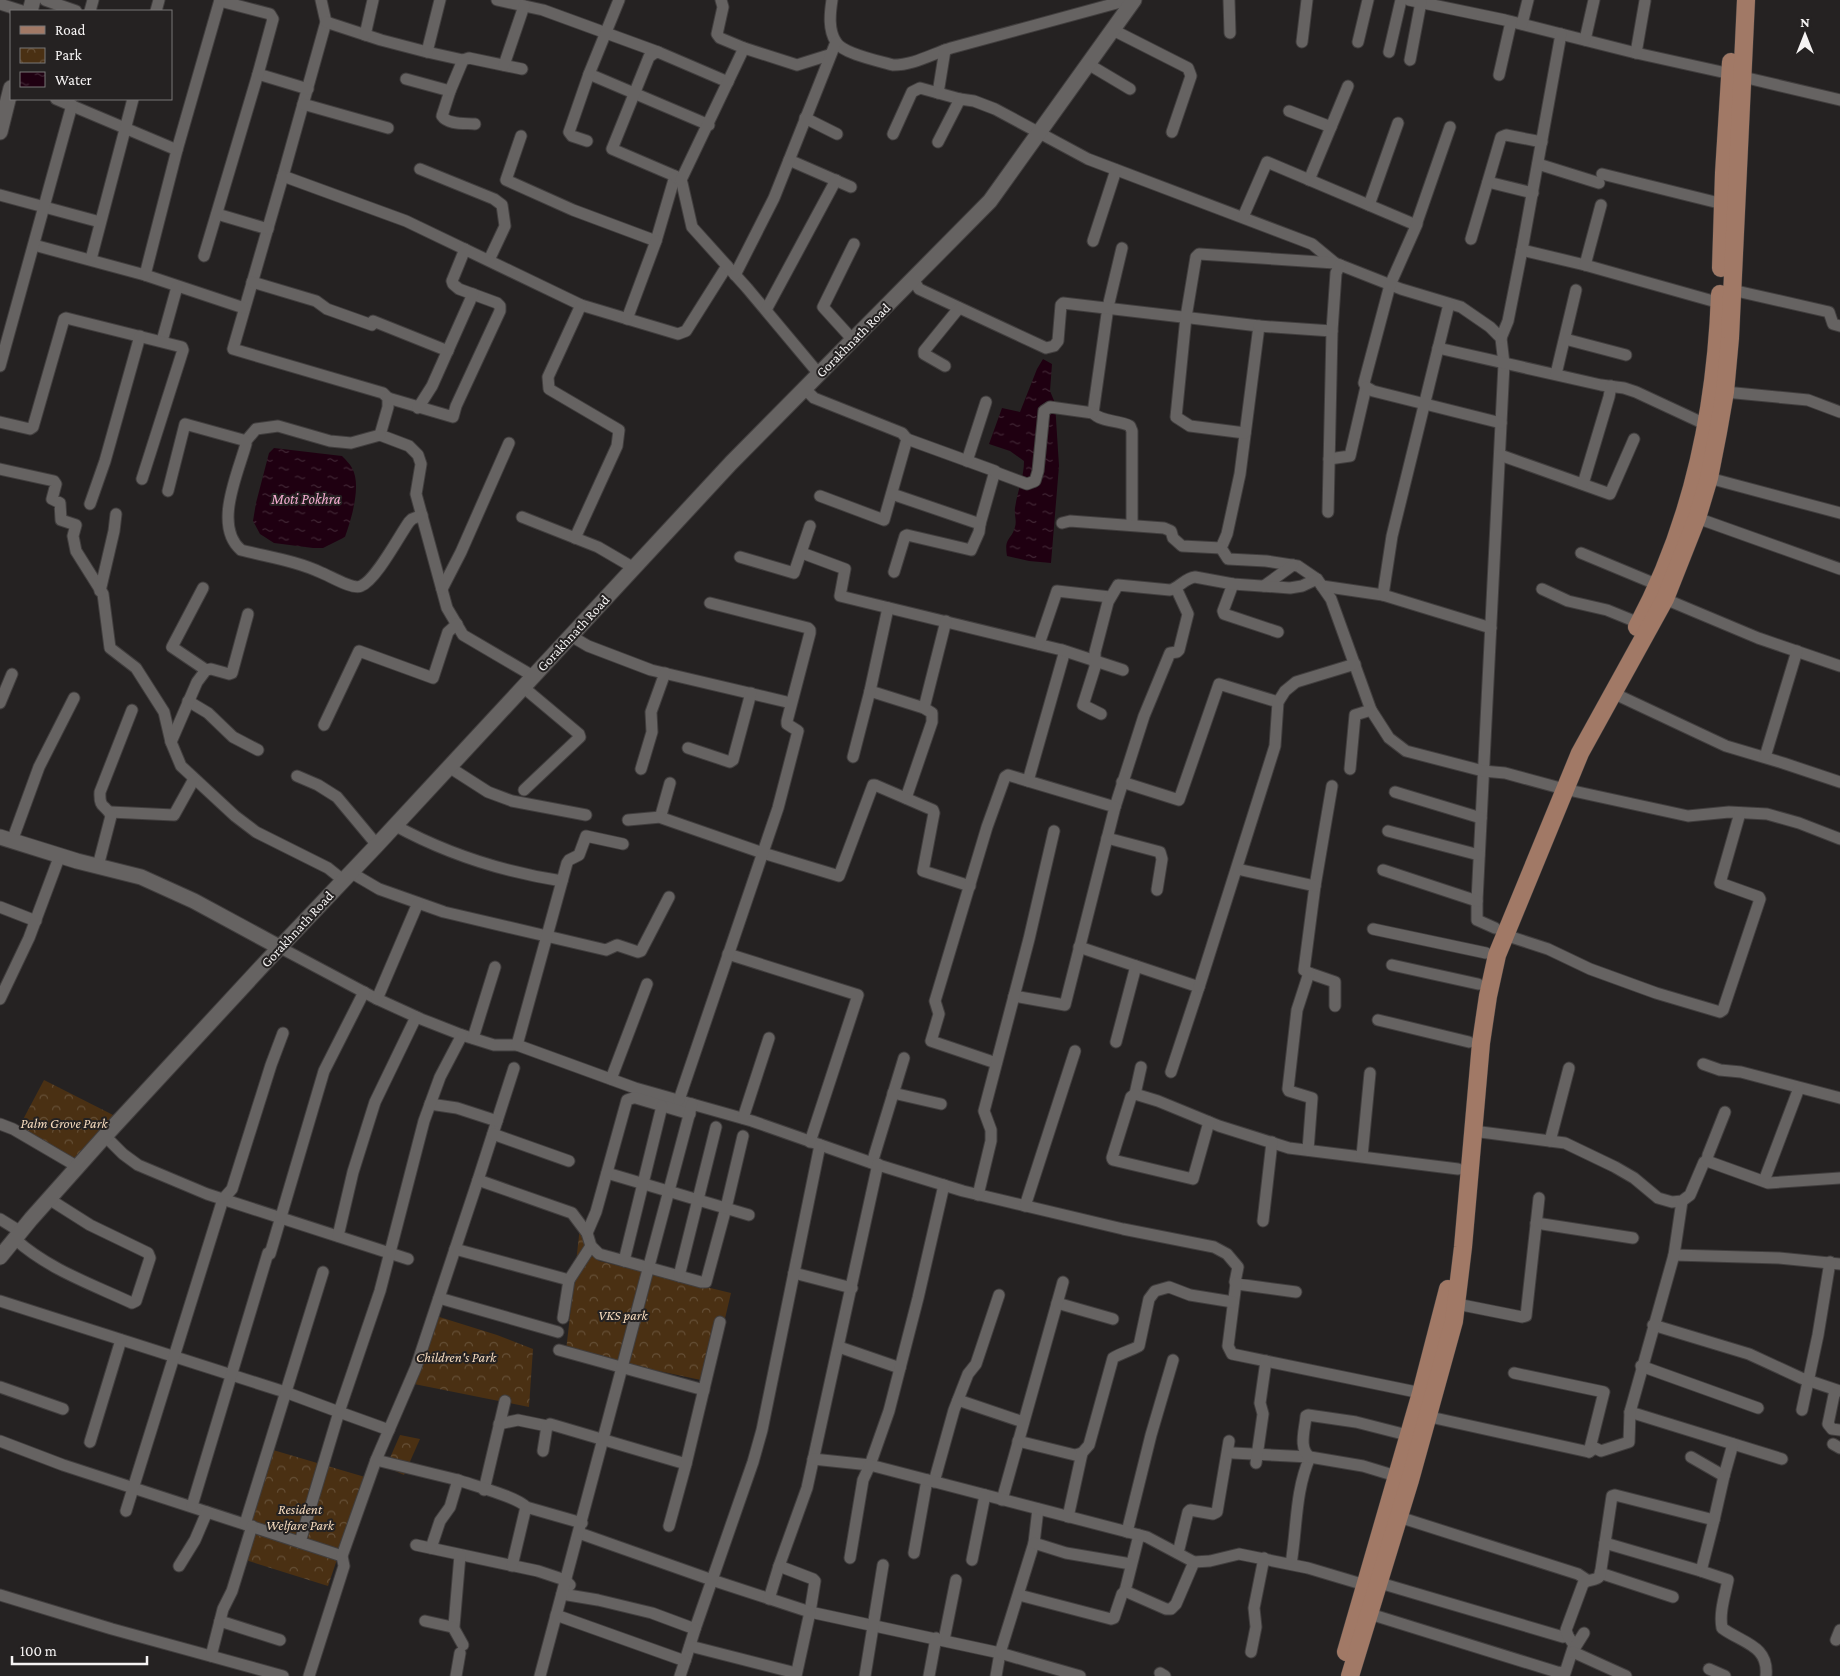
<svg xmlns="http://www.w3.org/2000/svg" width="1840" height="1676" viewBox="0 0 1840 1676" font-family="'Crimson Pro',serif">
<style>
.park{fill:url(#park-crowns)}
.water{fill:url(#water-ripples)}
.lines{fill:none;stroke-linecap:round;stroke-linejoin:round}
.street-casing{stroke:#413e3e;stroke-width:13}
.secondary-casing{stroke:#413e3e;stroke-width:17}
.primary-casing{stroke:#413e3e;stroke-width:19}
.street{stroke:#666362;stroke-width:11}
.secondary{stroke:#666362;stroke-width:15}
.primary{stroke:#a17966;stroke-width:18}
.labels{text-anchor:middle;stroke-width:4;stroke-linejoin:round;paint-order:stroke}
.street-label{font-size:14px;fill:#f6f4f4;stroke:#252222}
.park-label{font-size:14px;font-style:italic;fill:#f5dabd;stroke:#252222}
.water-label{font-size:15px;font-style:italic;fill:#f6add2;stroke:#252222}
</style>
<defs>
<pattern id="park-crowns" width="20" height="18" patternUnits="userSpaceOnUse" patternTransform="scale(1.25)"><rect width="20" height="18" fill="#4a3013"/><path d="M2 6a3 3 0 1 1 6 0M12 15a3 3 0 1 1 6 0" fill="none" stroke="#654f36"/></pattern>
<pattern id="water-ripples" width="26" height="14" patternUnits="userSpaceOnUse" patternTransform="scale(1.25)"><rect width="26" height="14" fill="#1f0011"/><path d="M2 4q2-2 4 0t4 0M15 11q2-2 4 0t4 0" fill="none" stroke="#402634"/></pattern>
</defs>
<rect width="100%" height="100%" fill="#252222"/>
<!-- park -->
<g class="park">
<polygon points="44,1080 119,1118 77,1165 18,1129"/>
<polygon points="580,1227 589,1251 599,1261 731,1293 710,1382 566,1351"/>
<polygon points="433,1315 497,1335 533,1349 529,1407 409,1383"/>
<polygon points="400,1435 420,1439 404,1475 386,1467"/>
<polygon points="273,1450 365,1477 328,1586 236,1557"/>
</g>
<!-- water -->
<g class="water">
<path d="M1043,359l9,5 -2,27 5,12 4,63 -8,97 -22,-2 -22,-5c-3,-19 4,-15 8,-29 2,-6 -1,-13 0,-19 2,-16 9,-30 9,-47l-14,-10 -21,-7 13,-36 18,4 17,-43z"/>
<path d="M274,448l68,8c3,3 8,8 10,12 10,17 -1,52 -7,69l-22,11h-10l-39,-5 -14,-9 -7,-13 3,-18 13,-50z"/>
</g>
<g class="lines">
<defs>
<g id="street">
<polyline points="45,0 76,11"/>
<polyline points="321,0 326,22 283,176 233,349 383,393 388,398 388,407 380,435 409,446 418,455 421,464 416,494 447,608 463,635 533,676"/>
<polyline points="497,0 543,10 658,52"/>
<polyline points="721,0 723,7 717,34 720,38 744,48"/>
<path d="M832,0c-2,13 -4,30 4,42 7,12 43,19 57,23 21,0 39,-11 58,-17 59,-16 118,-32 177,-48"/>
<polyline points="1229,0 1230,33"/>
<polyline points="1409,0 1505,20 1636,53 1731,74"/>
<polyline points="0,4 22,11"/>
<polyline points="90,11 93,0"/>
<polyline points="156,11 159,0"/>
<polyline points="326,22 381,40 427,52 463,60 469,58 522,69"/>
<polyline points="1522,24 1528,0"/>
<polyline points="1113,30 1188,68 1191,76 1172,132"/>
<polyline points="365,35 373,0"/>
<polyline points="1585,40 1594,0"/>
<polyline points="1302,42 1307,0"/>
<polyline points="1358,42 1368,0"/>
<polyline points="427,52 440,0"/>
<polyline points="1389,52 1401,0"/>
<polyline points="1636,53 1645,1"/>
<path d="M463,60l-13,31 -8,25c6,9 23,7 33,8"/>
<polyline points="1410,60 1421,2"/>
<polyline points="1088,64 1130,89"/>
<polyline points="504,65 524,6"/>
<polyline points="258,74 308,89"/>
<polyline points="589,74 709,125"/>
<polyline points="1499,75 1511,22"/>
<polyline points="1743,77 1840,100"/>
<polyline points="406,79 450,91"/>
<polyline points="938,93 945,50"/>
<polyline points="56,99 177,150"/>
<polyline points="303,104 388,128"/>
<polyline points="1289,111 1331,127"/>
<polyline points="805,118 837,134"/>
<polyline points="893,134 912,92 920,88 960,99"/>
<polyline points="521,136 506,180 573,210 656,241 675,176 612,149 649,57 653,54 658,52 728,82"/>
<polyline points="587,141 572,136 569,132 589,74 619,0"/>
<polyline points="938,142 960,99 974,101 995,109 1088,159 1312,244 1335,263 1401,289 1461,307 1490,327 1501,338 1504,364 1477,901 1477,920 1495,928"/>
<polyline points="789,160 851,187"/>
<polyline points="1538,164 1599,183"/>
<polyline points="420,169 494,199 502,205 505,226 489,260"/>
<polyline points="1602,174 1723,204"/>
<polyline points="283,176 406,221 581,305 678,334 686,331 727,266"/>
<polyline points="675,176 682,183 692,227 747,288 819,374"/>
<polyline points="681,180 744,48 797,65 829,55"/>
<polyline points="1309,180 1348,86"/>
<polyline points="1488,182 1533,193"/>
<polyline points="0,195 100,222"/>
<polyline points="1369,205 1398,123"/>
<polyline points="217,214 268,229"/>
<polyline points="1243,217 1267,162 1416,225 1450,127"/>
<polyline points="1417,224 1390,285 1364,383 1366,387 1373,391 1501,423"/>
<polyline points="1471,239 1501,137 1506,135 1542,142"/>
<polyline points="1093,241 1116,170"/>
<polyline points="34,245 145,275 244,308"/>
<path d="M1122,248l-14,59 -15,106c8,9 26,7 37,13l2,5v94"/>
<polyline points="1522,250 1585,265 1720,303"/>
<polyline points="204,256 258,74 273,19 270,14 220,1"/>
<polyline points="91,259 133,99"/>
<polyline points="1585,265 1601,205"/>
<polyline points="145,275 177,150 220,0"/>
<polyline points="735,275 774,198 836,42"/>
<polyline points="913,279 919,289 1046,348 1054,346 1058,341 1061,305 1063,303 1259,326 1240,474 1227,534 1221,548 1228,559 1266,561 1298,566 1317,579 1331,599 1371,710 1389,738 1406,751 1483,771 1505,773 1564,789 1688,816 1729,812 1767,814 1799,823 1840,839"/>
<polyline points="252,282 316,301 327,309 372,325"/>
<polyline points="1732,290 1829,312 1833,324 1840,326"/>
<polyline points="766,310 836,180"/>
<polyline points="627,319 656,241"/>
<polyline points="373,321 448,351"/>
<polyline points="1259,326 1332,331"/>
<polyline points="1501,338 1508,321 1522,250 1561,34"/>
<polyline points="1565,339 1626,355"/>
<polyline points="853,340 823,307 854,244"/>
<polyline points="162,341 177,287"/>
<polyline points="1438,348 1601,385 1624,388 1636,392 1707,425"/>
<polyline points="0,366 72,105"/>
<polyline points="945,366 924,354 924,351 959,308"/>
<polyline points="1556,374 1576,290"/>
<polyline points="805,389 814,398 902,433 907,439 884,520 820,496"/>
<polyline points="1725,392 1808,400 1840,412"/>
<polyline points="388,398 453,417 456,406 500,311 500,306 497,303 459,289 453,284 452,281 465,249"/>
<polyline points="418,408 432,386 473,294"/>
<polyline points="0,422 30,429 33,427 64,319 66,318 182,347 183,350 142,479"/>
<polyline points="1245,433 1190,426 1176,417 1186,317 1196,257 1199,254 1335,263"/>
<polyline points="907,439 995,471 980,524"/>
<polyline points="245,442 256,429 278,426 330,441 351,443 380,435"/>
<polyline points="1500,455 1610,494 1634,439"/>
<polyline points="1329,459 1350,456 1366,387"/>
<polyline points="967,461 986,402"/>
<polyline points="0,469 54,481 56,484 52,499 60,503 61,520 76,525 73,536 76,551 103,594 110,648 136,668 164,712 171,742 181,766 235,816 256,832 328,868 343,880"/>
<polyline points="995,472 1027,484 1035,481 1038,471 1044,411 1050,407 1093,413"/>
<polyline points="1709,478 1840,513"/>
<polyline points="1583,484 1609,397 1611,386"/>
<path d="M168,491l17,-67 58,16 3,4c-8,29 -33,82 -5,106 27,7 56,11 81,23 8,3 31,17 39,13 15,-6 38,-50 48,-64l3,-3 10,-4"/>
<polyline points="892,494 980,524 979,532 971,550 907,535 905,536 894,572"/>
<polyline points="90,504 105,461 140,336"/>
<polyline points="1328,512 1332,331 1336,273 1340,265"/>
<polyline points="522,517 598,547 634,568"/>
<polyline points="1697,518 1840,569"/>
<polyline points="1062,523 1070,521 1164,528 1171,531 1173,538 1182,546 1221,548"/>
<polyline points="575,538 617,446 619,430 549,389 548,377 581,305"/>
<polyline points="802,553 845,569 840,596 1062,650 1064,654 1028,781"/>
<polyline points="1581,553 1658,585"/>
<polyline points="740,557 794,573 810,526"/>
<polyline points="1233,584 1223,611 1224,614 1278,632"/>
<polyline points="1264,586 1293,565"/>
<polyline points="1322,586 1383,595 1491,628"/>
<polyline points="203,588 172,647 206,670"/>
<polyline points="442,589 461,552 509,443"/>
<polyline points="1542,589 1568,601 1607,610 1639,623"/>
<polyline points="100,591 114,531 116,514"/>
<polyline points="1383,595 1392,536 1449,304"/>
<polyline points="1665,599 1758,638 1840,666"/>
<polyline points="571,636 588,646 651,670 791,703"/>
<polyline points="1039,644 1057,591 1110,597"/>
<polyline points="1062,650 1123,670"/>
<polyline points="523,687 579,734 580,737 524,790"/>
<polyline points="870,691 924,708 932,713 932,722 906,798"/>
<polyline points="1613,693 1726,746 1783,763 1840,782"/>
<polyline points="188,701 208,713 233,737 258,750"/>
<polyline points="0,703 12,674"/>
<polyline points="924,708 946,621"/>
<path d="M1101,714l-18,-9 12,-38v-15l13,-50 10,-17 52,5c9,-2 15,-12 25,-13l38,7 57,4 12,-2 15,-7"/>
<polyline points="324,725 359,651 433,678 448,632 457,624"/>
<polyline points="171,742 197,682 206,670 211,669 229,674 232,673 248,614"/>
<polyline points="688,748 730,762 733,760 751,693"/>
<polyline points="853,757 870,691 888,608"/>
<polyline points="1765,757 1797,651"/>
<polyline points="449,767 488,792 512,801 586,815"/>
<polyline points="641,769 652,732 651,712 665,673"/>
<polyline points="1350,769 1355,715 1371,710"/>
<polyline points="297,776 318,785 337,797 377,845"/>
<polyline points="1122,782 1179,800 1219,684 1278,702"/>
<polyline points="670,783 661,815 662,818 763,853 839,876 873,785 875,785 933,810 934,813 923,871 970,886"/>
<polyline points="1332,786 1315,886 1304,970 1309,973 1335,982 1335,1006"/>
<polyline points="1395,792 1481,818"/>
<polyline points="1115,807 1144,716 1170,653 1177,652 1179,650 1188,614 1176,588"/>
<polyline points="110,812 174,815 194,779"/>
<polyline points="628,820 661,817"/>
<path d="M394,825c51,28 110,47 168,56"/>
<polyline points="1388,831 1479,855"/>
<polyline points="1107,838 1160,852 1162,859 1157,890"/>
<polyline points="12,841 39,767 74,698"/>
<path d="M98,866l13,-50c-5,-12 -12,-6 -11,-24l32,-82"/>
<polyline points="1237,869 1315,886"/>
<polyline points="1383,870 1477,901"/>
<polyline points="350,872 379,889 444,912 606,950 617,945 638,952 641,951 669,897"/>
<polyline points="0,907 36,921"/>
<polyline points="1373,929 1486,953"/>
<polyline points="1505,935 1548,949 1590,969 1656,993 1720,1012 1723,1010 1760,899 1759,897 1720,883 1740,813"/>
<polyline points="279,947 375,998 421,1019 462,1035 494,1045 517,1045 635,1088 752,1121 872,1163 963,1191 1123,1229 1214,1247 1227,1254 1238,1267 1235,1282 1237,1284 1296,1292"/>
<polyline points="1079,947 1199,987 1171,1072"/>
<polyline points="728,954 858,995 810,1142"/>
<polyline points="1392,965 1478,984"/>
<polyline points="1199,987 1275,746 1278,702 1285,691 1296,682 1355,664"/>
<polyline points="0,999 29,938 60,855"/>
<polyline points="377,999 418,903"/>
<polyline points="1378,1020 1469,1042"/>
<polyline points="473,1038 495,967"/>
<polyline points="1116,1042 1136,966"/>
<polyline points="517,1045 567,863 569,860 579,855 586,836 623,844"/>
<polyline points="996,1063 931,1041 939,1014 935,1001 987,827 1005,777 1008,775 1115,807 1065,1005 1014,996"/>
<polyline points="1703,1064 1720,1070 1741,1072 1840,1098"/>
<polyline points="1141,1067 1135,1094 1158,1101 1219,1126 1289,1148 1458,1169"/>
<polyline points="514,1068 478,1180 572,1213 587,1233 591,1246 599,1254 701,1282 706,1282 726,1208 743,1136"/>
<polyline points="611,1079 647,984"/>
<polyline points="893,1093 941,1104"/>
<polyline points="1135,1094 1131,1097 1112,1158 1113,1160 1193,1179 1209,1122"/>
<polyline points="679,1100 778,808 798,731 787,724 787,721 810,633 810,630 808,628 710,603"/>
<polyline points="430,1104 457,1108 497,1121"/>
<polyline points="743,1118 769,1038"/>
<polyline points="0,1124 13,1129 78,1167"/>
<polyline points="1473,1131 1565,1143 1615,1167 1634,1178 1658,1198 1672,1202 1682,1201 1690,1195 1704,1162 1707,1161 1768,1183 1840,1178"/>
<polyline points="493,1134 569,1161"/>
<polyline points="105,1136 123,1154 138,1165 207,1194 408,1259"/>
<polyline points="1550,1141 1569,1068"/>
<polyline points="1308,1150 1312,1098 1289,1091 1288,1089 1297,1010 1309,973"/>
<polyline points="1362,1156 1370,1073"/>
<polyline points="1707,1161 1708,1155 1725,1112"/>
<polyline points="872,1163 904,1058"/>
<polyline points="878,1164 807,1488 779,1566 813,1579 815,1581 810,1612 1000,1653 996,1676"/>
<polyline points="607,1173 749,1215"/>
<polyline points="1764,1181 1799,1088"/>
<polyline points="978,1195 991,1141 991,1130 984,1111 1029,939 1054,831"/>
<polyline points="1025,1206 1075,1051"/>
<polyline points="0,1219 21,1232"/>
<polyline points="1263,1221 1272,1142"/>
<polyline points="1536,1223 1633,1238"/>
<polyline points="587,1233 596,1212 627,1100 633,1098 636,1098 690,1114"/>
<polyline points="338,1236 353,1172 375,1102 416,1017"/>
<path d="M15,1239c33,30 76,45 117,64l4,-2 14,-43 -2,-5 -58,-28 -41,-26"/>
<polyline points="455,1249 569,1280 591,1246"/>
<polyline points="270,1254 324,1071 364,992"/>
<polyline points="1674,1255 1779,1258 1840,1264"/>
<polyline points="624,1261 662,1106"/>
<polyline points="794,1273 852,1288"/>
<polyline points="679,1276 716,1127"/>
<polyline points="1236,1283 1228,1346 1232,1354 1426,1394"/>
<polyline points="439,1298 558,1332"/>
<polyline points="0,1301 285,1392 339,1412 380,1291 424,1121 440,1077 462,1035"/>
<polyline points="1057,1303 1113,1319"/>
<polyline points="1457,1304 1522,1317 1526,1316 1539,1198"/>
<polyline points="563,1318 569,1280"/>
<polyline points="1653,1325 1749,1354 1801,1378 1840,1391"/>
<polyline points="839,1347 900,1368"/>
<polyline points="559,1350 704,1390"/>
<polyline points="1641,1366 1758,1408"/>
<polyline points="0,1387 63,1409"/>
<polyline points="1835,1390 1828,1424 1832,1429 1840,1430"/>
<polyline points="958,1400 1023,1422"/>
<polyline points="1802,1410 1818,1335 1830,1262"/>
<polyline points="1630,1412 1782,1459"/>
<polyline points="1421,1415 1589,1452 1604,1392 1514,1373"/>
<polyline points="499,1424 518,1420 547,1426"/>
<polyline points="0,1441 63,1465 342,1556"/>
<path d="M1018,1441l57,14 7,-2 7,-8 24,-87c8,-5 17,-7 26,-12l10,-47 6,-8 14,-4 21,8 43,7"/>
<polyline points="90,1442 121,1340"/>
<polyline points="1833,1444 1840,1448"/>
<polyline points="543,1451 547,1426 550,1424 686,1464"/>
<polyline points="1589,1452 1595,1448 1601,1451 1629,1442 1630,1412 1674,1255 1682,1201"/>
<path d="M1233,1453l77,4c-15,34 -13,71 -19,107"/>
<polyline points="1691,1457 1724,1476 1733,1444"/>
<polyline points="813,1459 870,1465 889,1411 918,1298 944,1185"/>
<polyline points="376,1460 458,1480"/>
<polyline points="1256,1463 1263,1414 1260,1403 1266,1361"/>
<path d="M1396,1476l-33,-10 -53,-9c-12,-8 -5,-28 -4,-41l2,-1 48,7 51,13"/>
<polyline points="934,1482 954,1410 968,1374 976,1364 999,1295"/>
<polyline points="484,1490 505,1401"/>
<polyline points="1002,1500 1063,1282"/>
<polyline points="192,1506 268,1253"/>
<polyline points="526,1507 582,1523"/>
<polyline points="1038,1509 1034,1543 1000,1653 1080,1676"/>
<polyline points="126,1511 223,1199 232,1189 271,1065 283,1033"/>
<polyline points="1068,1517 1082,1453"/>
<polyline points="1399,1517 1578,1574 1587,1580"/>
<polyline points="245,1524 323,1272"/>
<polyline points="669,1526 686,1464 720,1322"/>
<polyline points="1127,1532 1151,1435 1173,1360"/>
<polyline points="579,1533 712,1580 810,1612 796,1676"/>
<polyline points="1139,1535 1125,1591 1166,1609 1171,1609 1176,1604 1194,1562"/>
<polyline points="300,1542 339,1412 389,1430"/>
<polyline points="1034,1543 1066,1553 1131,1564"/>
<path d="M1605,1543l96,28 27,9c-3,15 -9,33 -6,48 20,15 47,17 44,48"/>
<polyline points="416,1545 538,1571 565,1580 570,1585"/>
<path d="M431,1548l9,-27 10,-14 8,-27c14,5 60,17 68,27l-14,59"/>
<polyline points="914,1553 927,1480"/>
<polyline points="1178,1553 1188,1512 1190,1510 1213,1514 1217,1512 1229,1441"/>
<polyline points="850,1558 863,1480 870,1465 1147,1537 1194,1562 1210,1561 1239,1554 1308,1568 1365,1585"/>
<polyline points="972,1560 985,1495"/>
<polyline points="179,1566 195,1540 207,1512"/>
<polyline points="1701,1571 1714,1520"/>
<polyline points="1600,1573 1673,1597"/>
<polyline points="1380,1583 1563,1637 1568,1636"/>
<polyline points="562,1594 598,1600 652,1613 695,1629 753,1462 762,1430 820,1145"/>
<polyline points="0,1595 112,1629 283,1676"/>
<polyline points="1019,1595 1111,1619 1114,1618 1122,1594 1125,1591"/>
<polyline points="769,1599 779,1566"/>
<path d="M1370,1614l187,58 8,1 9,-28 -6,-9 -2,-6 17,-46c5,-6 12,-2 17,-8l12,-80 3,-1 99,25 10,-44"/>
<polyline points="556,1615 685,1661 695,1629"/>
<polyline points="220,1621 280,1640"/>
<polyline points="425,1621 452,1627 454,1626 460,1555"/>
<polyline points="453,1627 463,1645"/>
<polyline points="944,1640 956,1580"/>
<polyline points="1836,1640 1840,1630"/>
<polyline points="690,1646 796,1673"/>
<polyline points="1574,1649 1584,1633"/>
<polyline points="1251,1652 1256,1627 1254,1608 1264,1558"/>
<polyline points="1573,1652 1626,1676"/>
<polyline points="211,1656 223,1609 232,1591 252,1526"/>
<polyline points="1709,1669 1725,1676"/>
<polyline points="1160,1673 1165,1676"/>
<polyline points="309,1676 344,1566 342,1556 376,1460 416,1367 478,1180"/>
<polyline points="456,1676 460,1653"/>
<polyline points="540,1676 692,1104"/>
<polyline points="680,1676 685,1661"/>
<polyline points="865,1676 883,1565"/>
<polyline points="929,1676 936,1638"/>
</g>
<g id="secondary">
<polyline points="30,11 33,0"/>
<polyline points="0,132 11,88"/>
<polyline points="0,837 77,861 141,877 194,901 279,947"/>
<polyline points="0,1257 31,1219 105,1136 264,964 377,845 731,463 990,201 1134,0"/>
</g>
<g id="primary">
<polyline points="1721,268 1724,173 1731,62"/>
<path d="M1637,627c55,-103 79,-217 83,-333"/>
<polyline points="1346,1652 1421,1393 1448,1289"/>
<polyline points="1350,1676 1410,1480 1454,1321 1463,1247 1481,1043 1488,996 1497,955 1580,753 1665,599 1697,518 1709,478 1718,432 1725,392 1730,338 1746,0"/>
</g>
</defs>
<!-- street casing -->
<use href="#street" class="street-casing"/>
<!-- secondary casing -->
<use href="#secondary" class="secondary-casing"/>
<!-- primary casing -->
<use href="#primary" class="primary-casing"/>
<!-- street -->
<use href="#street" class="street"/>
<!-- secondary -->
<use href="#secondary" class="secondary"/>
<!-- primary -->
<use href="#primary" class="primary"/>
</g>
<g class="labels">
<!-- street labels -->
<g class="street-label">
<text transform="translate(853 340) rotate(-45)" y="5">Gorakhnath Road</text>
<text transform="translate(573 633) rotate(-47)" y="5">Gorakhnath Road</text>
<text transform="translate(297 929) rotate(-47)" y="5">Gorakhnath Road</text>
</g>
<!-- park labels -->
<g class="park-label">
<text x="64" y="1128">Palm Grove Park</text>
<text x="623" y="1320">VKS park</text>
<text x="456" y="1362">Children's Park</text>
<text x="300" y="1514">Resident<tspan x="300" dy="16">Welfare Park</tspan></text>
</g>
<!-- water labels -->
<g class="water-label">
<text x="306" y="504">Moti Pokhra</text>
</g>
</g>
<!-- legend -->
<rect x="10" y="10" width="162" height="90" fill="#252222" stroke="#797676"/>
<rect x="20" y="26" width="25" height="8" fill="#a17966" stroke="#797676"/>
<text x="55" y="35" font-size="15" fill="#f6f4f4">Road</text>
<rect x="20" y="48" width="25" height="15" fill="url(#park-crowns)" stroke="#797676"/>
<text x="55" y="60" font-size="15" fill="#f6f4f4">Park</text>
<rect x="20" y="72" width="25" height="15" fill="url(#water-ripples)" stroke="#797676"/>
<text x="55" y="85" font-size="15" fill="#f6f4f4">Water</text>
<!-- north arrow -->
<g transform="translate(1805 35)" stroke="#252222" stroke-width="4" paint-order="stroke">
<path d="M0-4L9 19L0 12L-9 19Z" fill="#f6f4f4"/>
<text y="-8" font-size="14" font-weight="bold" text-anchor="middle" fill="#f6f4f4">N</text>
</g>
<!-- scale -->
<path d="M12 1656v8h135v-8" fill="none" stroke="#f6f4f4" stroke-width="2.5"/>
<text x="20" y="1656" font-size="15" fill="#f6f4f4" stroke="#252222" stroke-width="4" paint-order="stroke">100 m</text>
</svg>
